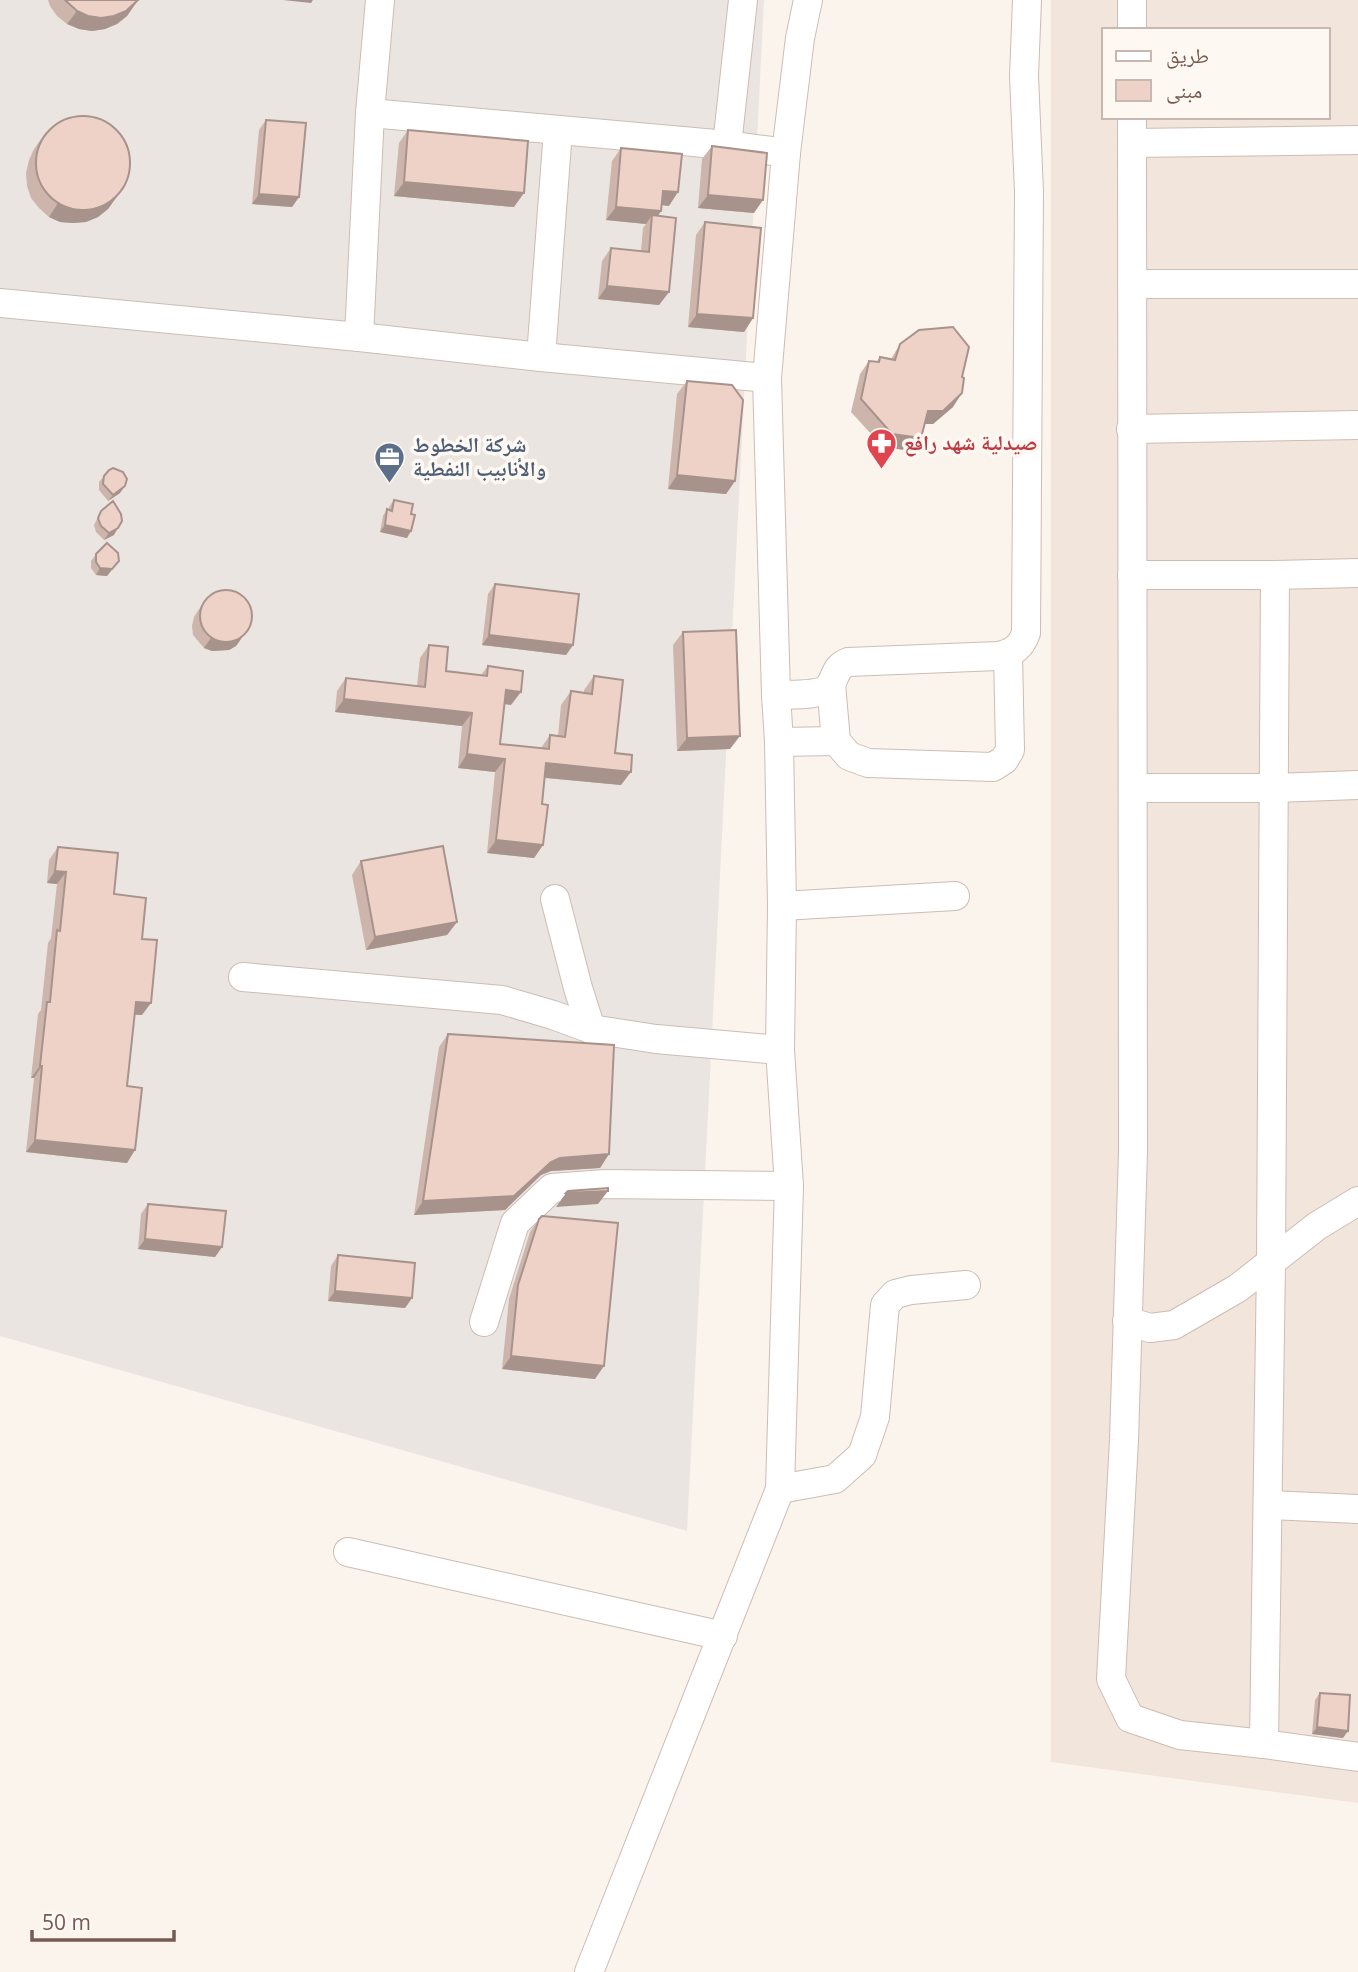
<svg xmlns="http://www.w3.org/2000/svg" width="1358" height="1972" viewBox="0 0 1358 1972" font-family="'Open Sans','Noto Naskh Arabic',sans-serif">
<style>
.residential{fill:#f2e5dc;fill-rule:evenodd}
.industrial{fill:#ebe5e1}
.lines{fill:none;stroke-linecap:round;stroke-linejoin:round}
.minor-casing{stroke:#cdbcb3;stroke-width:30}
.minor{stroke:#fff;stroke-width:28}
.wall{fill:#cdb5ab}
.shaded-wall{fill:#a7938b}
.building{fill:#eed2c7;stroke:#a7938b;stroke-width:2}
.labels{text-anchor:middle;stroke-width:7;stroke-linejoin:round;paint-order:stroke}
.health-label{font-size:21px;font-weight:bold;fill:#be3a42;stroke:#fef8f3;text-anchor:start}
.service-label{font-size:21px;font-weight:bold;fill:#4e5e75;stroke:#fef8f3;text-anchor:start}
</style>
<rect width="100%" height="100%" fill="#fbf4ed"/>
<!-- residential -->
<path class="residential" d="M1051,0h307v1803l-307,-41zM1104,30h224v87h-224z"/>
<!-- industrial -->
<polygon class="industrial" points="0,0 764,0 687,1531 0,1336"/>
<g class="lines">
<defs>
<g id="minor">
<polyline points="1132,0 1132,30"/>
<polyline points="370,113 727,145 786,153"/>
<polyline points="1132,117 1133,1152 1124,1440 1111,1679 1130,1718 1180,1735 1264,1744 1358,1757"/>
<polyline points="1132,143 1358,140"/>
<polyline points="727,145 743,0"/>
<polyline points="1132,284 1358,284"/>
<polyline points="0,303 359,337 541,357 767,378"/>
<polyline points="359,337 370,113 380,0"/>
<polyline points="541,357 558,130"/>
<polyline points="1131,429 1358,425"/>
<polyline points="1132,575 1275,575 1358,573"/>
<polyline points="831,684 836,741 849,756 868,763 993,767 1004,760 1010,750 1008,654"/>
<path d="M776,695c14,-1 47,2 55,-11 6,-11 5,-17 17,-22l150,-6c15,-3 23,-9 28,-23l3,-441 -5,-116 3,-76"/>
<polyline points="779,742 836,741"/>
<polyline points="1133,788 1275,788 1358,785"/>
<polyline points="555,899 578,988 591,1029"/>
<polyline points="782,906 955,896"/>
<polyline points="243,977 502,1000 553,1015 591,1029 656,1039 780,1050"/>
<polyline points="1127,1321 1150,1328 1174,1325 1238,1288 1317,1226 1358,1201"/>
<polyline points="484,1322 515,1223 552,1188 605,1184 789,1186"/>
<polyline points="780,1489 835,1479 862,1455 875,1417 885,1305 895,1294 911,1290 966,1285"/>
<polyline points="1268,1505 1358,1509"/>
<polyline points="348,1552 723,1636"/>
<polyline points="1264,1744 1271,1262 1275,575"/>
<polyline points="589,1972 780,1489 789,1186 780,1050 782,906 779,742 776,695 767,378 786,153 800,38 808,0"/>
</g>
</defs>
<!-- minor casing -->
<use href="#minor" class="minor-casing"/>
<!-- minor -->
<use href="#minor" class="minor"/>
</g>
<!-- wall -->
<g class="wall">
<polygon points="48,0 138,0 127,16 117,24 105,29 92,31 79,29 67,24 57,16 50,6"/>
<polygon points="266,120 299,197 292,207 252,204 259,130"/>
<polygon points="408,130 514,207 394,196 399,143"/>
<polygon points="44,135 116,198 108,209 98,217 86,222 73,223 60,222 49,217 39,208 31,198 27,186 26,173 29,160 34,149"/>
<polygon points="712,146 754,213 698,208 702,159"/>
<polygon points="621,148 669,206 662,205 661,211 658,216 669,292 659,305 598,299 602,261 611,248 641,251 643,228 646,224 606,220 612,161"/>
<polygon points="705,222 753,318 744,332 688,327 696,235"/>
<polygon points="900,344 953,407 933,424 924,424 912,451 883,447 851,412 860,374 869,361 877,362 880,357 891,359"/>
<polygon points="687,381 735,481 726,494 668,489 677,394"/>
<polygon points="104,476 120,493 108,501 99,490 99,482"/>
<polygon points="394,500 407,538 380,532 383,516 387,509 389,510 389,507"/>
<polygon points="101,511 114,535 104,540 96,532 94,525"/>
<polygon points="96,554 119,561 107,576 96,575 91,568 91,561"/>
<polygon points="495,584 573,645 566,655 482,645 488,594"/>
<polygon points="205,600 241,639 236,646 229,650 212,651 204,648 193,635 192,626 194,617"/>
<polygon points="683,632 730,749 677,751 673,645"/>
<polygon points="429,645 446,671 481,675 488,666 511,705 504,704 500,744 541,748 550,735 558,736 561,705 571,691 584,693 584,690 594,676 615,753 621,785 545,778 542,804 543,845 534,858 487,853 495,772 458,768 462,726 335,712 337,691 346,678 417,686 420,658"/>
<polygon points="58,847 114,894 142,939 142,1015 134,1015 127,1086 127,1163 26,1152 34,1078 31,1078 38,1014 41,1010 48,943 51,938 57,884 47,883 49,860"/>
<polygon points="361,861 457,922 447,935 366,950 352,875"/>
<polygon points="448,1034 609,1154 600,1168 551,1171 541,1175 505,1210 414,1215 439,1047"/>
<polygon points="148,1204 222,1247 215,1257 138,1249 141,1214"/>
<polygon points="539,1219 595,1379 502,1369 509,1299 530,1232"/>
<polygon points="338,1255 412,1298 405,1308 328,1301 331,1266"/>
<polygon points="1320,1693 1343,1738 1312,1734 1315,1700"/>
</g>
<!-- shaded-wall -->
<g class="shaded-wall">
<polygon points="283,0 313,0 311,3"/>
<polygon points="136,3 127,16 117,24 105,29 92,31 79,29 67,24 77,11"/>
<polygon points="404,182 524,193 514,207 394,196"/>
<polygon points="125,185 108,209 98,217 86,222 73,223 60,222 49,217 58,203"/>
<polygon points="663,191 678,192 669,206 654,204"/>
<polygon points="259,194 299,197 292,207 252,204"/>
<polygon points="708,195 763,200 754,213 698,208"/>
<polygon points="616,207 661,211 652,224 652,215 646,224 606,220"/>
<polygon points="607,286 669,292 659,305 598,299"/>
<polygon points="697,314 753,318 744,332 688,327"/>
<polygon points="962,393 953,407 933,424 918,424 928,411"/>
<polygon points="892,434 921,438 912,451 883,447"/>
<polygon points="677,475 735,481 726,494 668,489"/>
<polygon points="125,486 120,493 108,501 113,495"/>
<polygon points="385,525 411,531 407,538 380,532"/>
<polygon points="118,528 114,535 104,540 109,533"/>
<polygon points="119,561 107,576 96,575 100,568"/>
<polygon points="248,629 236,646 229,650 212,651 204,648 211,638"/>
<polygon points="489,635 573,645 566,655 482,645"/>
<polygon points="506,690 521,692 511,705 496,703"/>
<polygon points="344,699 472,713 462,726 335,712"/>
<polygon points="740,736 730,749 677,751 687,738"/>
<polygon points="467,754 505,759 495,772 458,768"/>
<polygon points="546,763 631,772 621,785 537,777"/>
<polygon points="496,840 543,845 534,858 487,853"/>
<polygon points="55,871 66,872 57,884 47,883"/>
<polygon points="457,922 447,935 366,950 375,937"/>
<polygon points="136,1002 151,1003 142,1015 127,1014"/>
<polygon points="40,1066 42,1066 34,1078 31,1078"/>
<polygon points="35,1140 135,1150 127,1163 26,1152"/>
<polygon points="609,1154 600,1168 551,1171 541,1175 505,1210 414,1215 423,1201 551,1162 560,1158"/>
<polygon points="608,1191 598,1204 556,1207 566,1193"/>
<polygon points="145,1239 222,1247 215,1257 138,1249"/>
<polygon points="335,1291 412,1298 405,1308 328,1301"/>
<polygon points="511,1356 604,1366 595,1379 502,1369"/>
<polygon points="1317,1727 1348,1731 1343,1738 1312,1734"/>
</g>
<!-- building -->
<g class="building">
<polygon points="65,0 138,0 126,11 114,16 101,18 88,16 77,11"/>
<circle cx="83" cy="163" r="47"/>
<polygon points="266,120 306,123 299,197 259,194"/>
<polygon points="408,130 528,141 524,193 404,182"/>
<polygon points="712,146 767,153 763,200 708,195"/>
<polygon points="621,148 682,154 678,192 663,191 661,211 616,207"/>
<polygon points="652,215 676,218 669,292 607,286 611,248 649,252"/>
<polygon points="705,222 761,228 753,318 697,314"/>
<polygon points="953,327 969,347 962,377 964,378 962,393 943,411 928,411 921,438 892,434 861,399 869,361 879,362 880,357 895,360 900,344 919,330"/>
<polygon points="687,381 732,385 743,400 735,481 677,475"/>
<polygon points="113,468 123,472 127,479 125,486 113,495 103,484 104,476 109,470"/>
<polygon points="394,500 413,504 411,514 415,515 411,531 385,525 387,509 392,511"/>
<polygon points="113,501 121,514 122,521 118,528 109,533 101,526 98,518 101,511"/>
<polygon points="107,543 118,553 119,561 112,569 100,568 96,562 96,554"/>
<polygon points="495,584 579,594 573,645 489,635"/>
<circle cx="226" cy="616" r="26"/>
<polygon points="736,630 740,736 687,738 683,632"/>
<polygon points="429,645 448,647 446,671 487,676 488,666 523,671 521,692 506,690 500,744 549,749 550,735 565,737 571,691 592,694 594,676 623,680 615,753 632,755 631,772 546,763 542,804 548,805 543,845 496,840 505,759 467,754 472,713 344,699 346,678 425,687"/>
<polygon points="443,846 457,922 375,937 361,861"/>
<polygon points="58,847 118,853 114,894 146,898 142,939 157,940 151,1003 136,1002 127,1086 142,1088 135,1150 35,1140 42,1066 40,1066 47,1002 50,1002 57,930 60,931 66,872 55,871"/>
<polygon points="448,1034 614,1045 609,1154 560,1158 551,1162 514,1196 423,1201"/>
<polygon points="608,1188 608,1191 566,1193 568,1191"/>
<polygon points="148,1204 226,1211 222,1247 145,1239"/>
<polygon points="542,1216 618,1223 604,1366 511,1356 518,1285 539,1219"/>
<polygon points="338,1255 415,1263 412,1298 335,1291"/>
<polygon points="1320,1693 1350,1695 1348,1731 1317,1727"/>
</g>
<!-- icons -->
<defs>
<symbol id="pharmacy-pin" viewBox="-11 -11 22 30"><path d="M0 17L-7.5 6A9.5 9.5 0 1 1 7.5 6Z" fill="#e0444e" stroke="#fef8f3"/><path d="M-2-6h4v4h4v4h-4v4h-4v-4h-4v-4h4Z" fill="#fff"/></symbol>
<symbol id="office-pin" viewBox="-11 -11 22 30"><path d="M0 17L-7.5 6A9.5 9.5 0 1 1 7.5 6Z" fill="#5c6f8a" stroke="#fef8f3"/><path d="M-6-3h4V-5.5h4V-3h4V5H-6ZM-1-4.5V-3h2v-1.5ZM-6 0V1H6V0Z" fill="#fff"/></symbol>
</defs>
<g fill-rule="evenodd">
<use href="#pharmacy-pin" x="864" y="426" width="35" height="47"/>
<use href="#office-pin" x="372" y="440" width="35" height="47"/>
</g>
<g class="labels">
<!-- health labels -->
<g class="health-label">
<text x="904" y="450">صيدلية شهد رافع</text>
</g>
<!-- service labels -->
<g class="service-label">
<text x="413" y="452">شركة الخطوط<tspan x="413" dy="24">والأنابيب النفطية</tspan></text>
</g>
</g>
<!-- legend -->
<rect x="1102" y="28" width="228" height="91" fill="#fef8f3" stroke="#c7b9b2" stroke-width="2"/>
<rect x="1116" y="51" width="35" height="10" fill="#ffffff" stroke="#c7b9b2" stroke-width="2"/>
<text x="1166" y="63" font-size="21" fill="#755a51">طريق</text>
<rect x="1116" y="80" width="35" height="21" fill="#eed2c7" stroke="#c7b9b2" stroke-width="2"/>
<text x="1166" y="98" font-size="21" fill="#755a51">مبنى</text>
<!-- scale -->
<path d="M32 1930v10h142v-10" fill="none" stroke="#755a51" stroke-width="3.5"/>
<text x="42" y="1930" font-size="21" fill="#755a51" stroke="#fef8f3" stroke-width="5" paint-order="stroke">50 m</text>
</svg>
